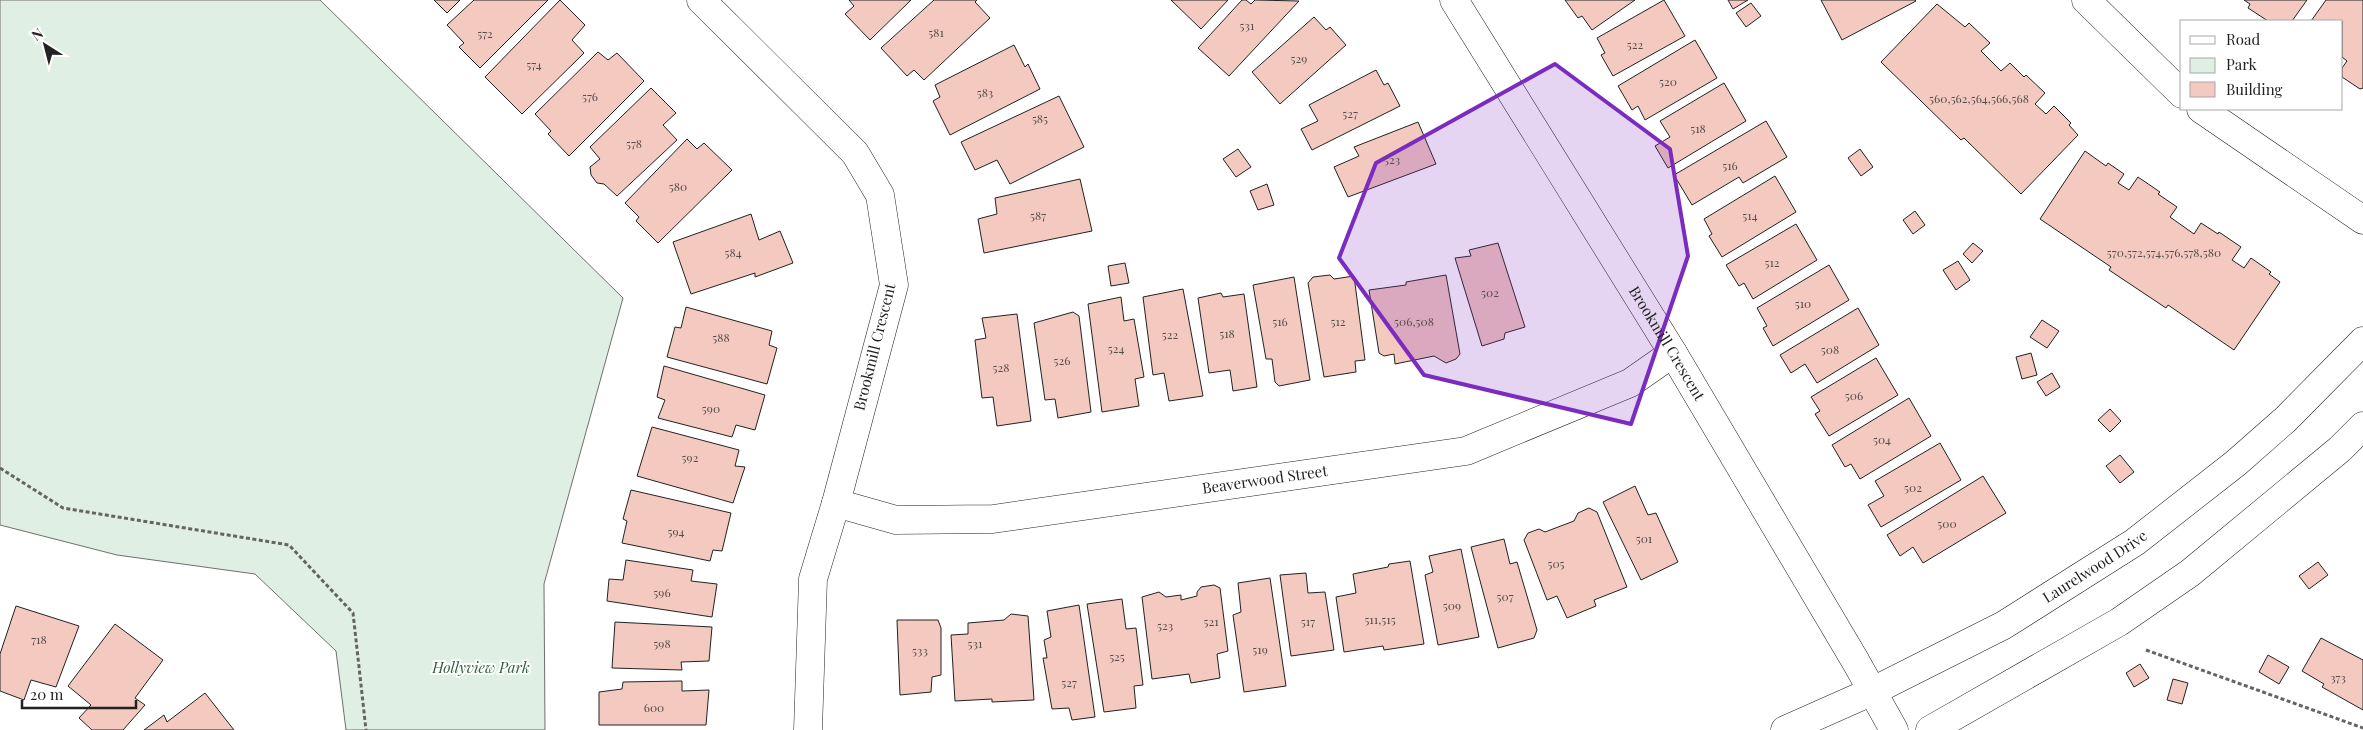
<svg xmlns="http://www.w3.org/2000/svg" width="2363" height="730" viewBox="0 0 2363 730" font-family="'Playfair Display',serif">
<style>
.green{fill:#e0efe3;stroke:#6f6f6f}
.building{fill:#f3c9c0;stroke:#222}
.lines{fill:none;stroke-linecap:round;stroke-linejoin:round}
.minor-casing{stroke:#222;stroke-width:29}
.tertiary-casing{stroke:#222;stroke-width:29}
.path{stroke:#646464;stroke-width:3;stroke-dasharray:4 2.5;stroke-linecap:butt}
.minor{stroke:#fff;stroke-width:28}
.tertiary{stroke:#fff;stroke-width:28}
.marked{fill:#7b2cbf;fill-opacity:0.2;stroke:#7b2cbf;stroke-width:4;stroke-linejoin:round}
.labels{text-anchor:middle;stroke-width:4;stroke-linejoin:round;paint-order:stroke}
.number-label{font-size:12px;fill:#564c4a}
.street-label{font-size:15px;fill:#222;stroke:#fff}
.park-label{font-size:15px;font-style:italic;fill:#2f5e38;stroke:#fff}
</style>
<rect width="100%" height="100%" fill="#fff"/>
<!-- green -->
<polygon class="green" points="0,0 320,0 623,298 544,584 545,730 346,730 336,651 255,574 117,555 0,525"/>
<!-- building -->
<g class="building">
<polygon points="434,0 460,0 447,13"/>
<polygon points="474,0 548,0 480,68 459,47 464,43 447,25"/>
<polygon points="560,0 585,25 572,40 584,53 522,114 485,77"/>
<polygon points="849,0 911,0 870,40 845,14 854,6"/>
<polygon points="934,0 977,0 975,2 990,18 924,80 914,70 907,76 881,48"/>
<polygon points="1171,0 1228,0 1201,29"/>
<polygon points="1242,0 1246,0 1251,4 1255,0 1299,1 1229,76 1198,48"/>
<polygon points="1565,0 1635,0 1592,30 1582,16 1578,18"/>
<polygon points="1664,0 1685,36 1613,76 1601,55 1605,53 1597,38"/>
<polygon points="1728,0 1748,0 1733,9"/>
<polygon points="1821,0 1915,0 1916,1 1842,40"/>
<polygon points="2244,0 2307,0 2292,21 2268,21 2248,8 2250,4"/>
<polygon points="2326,0 2363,0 2363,88 2360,89 2342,77 2342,68 2347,61 2342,57 2342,21 2311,21"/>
<polygon points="1751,3 1761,16 1746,27 1736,13"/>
<polygon points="1937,4 1965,27 1969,23 1990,43 1981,51 2001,71 2010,63 2024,77 2026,75 2045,93 2035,104 2046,114 2054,106 2071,123 2069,125 2078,135 2021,194 1964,138 1961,140 1881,62"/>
<polygon points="1314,17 1326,30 1330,27 1346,45 1280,104 1252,72"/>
<polygon points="1695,40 1717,78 1645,120 1638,106 1632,110 1618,86"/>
<polygon points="1014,45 1025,67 1028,64 1040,89 950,135 933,101 940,97 935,85"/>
<polygon points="598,52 608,60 617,53 644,81 569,156 548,134 551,131 535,114"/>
<polygon points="1376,70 1384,85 1388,83 1400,106 1312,150 1301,129 1318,121 1309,105"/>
<polygon points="1724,83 1746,121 1668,168 1655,146 1670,137 1660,121"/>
<polygon points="651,88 676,113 663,125 677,140 617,196 604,184 597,183 591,175 590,167 600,159 590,147"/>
<polygon points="1059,96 1084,147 1010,184 997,160 975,170 961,142"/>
<polygon points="1766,121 1787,157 1743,183 1739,177 1692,205 1674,175"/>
<polygon points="1418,122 1436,164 1348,197 1334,167 1359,156 1354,147"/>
<polygon points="687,139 697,149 704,143 732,170 658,243 636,221 639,217 625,203"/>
<polygon points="1238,149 1251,167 1236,177 1223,159"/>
<polygon points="1860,149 1873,167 1861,176 1848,158"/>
<polygon points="2085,151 2106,166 2108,163 2124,174 2118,183 2129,190 2138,177 2160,192 2158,194 2177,207 2170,217 2194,234 2201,223 2218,234 2219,232 2241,247 2232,260 2244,268 2251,258 2271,272 2269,274 2280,282 2234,350 2168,305 2166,308 2109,270 2111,267 2040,219"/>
<polygon points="1775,176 1796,212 1722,257 1709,236 1712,234 1704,219"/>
<polygon points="1080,179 1092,231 984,253 978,219 997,214 995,198"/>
<polygon points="1267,184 1274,205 1258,210 1250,191"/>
<polygon points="1915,211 1925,225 1913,234 1903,220"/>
<polygon points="751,214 759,240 780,231 793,263 755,277 755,273 691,294 673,242"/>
<polygon points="1796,224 1817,260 1753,299 1744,283 1739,286 1726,265"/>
<polygon points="1498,243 1525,327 1505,333 1504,339 1482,346 1455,258 1471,256 1469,250"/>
<polygon points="1973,243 1983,251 1972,263 1963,254"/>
<polygon points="1958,261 1970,280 1956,290 1943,270"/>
<polygon points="1125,263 1129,283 1111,286 1108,266"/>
<polygon points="1829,265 1849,300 1773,346 1763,328 1767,326 1757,308"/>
<polygon points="1330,275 1334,279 1354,276 1365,360 1355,361 1356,372 1324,377 1308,283 1313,277"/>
<polygon points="1446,275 1460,354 1456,359 1446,363 1434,356 1395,364 1394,354 1384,356 1379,353 1369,290 1406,285 1406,282"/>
<polygon points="1294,277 1310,380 1279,386 1275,382 1272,359 1266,359 1253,285"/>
<polygon points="1183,289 1203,396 1169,401 1164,373 1153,375 1143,297"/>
<polygon points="1221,293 1223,297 1244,294 1257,387 1233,391 1230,370 1209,373 1198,298"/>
<polygon points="1121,297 1124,321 1134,319 1144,377 1135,379 1139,406 1102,412 1088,304"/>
<polygon points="686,307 772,331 769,345 777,348 767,384 667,357 675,327 681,328"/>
<polygon points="1858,308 1879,345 1817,383 1805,364 1791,373 1780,355"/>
<polygon points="1073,312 1079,316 1091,412 1058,418 1055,399 1045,400 1034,323"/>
<polygon points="1017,314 1031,421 997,426 993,397 982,398 975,340 986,338 982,318"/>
<polygon points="2042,320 2059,331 2047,348 2030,337"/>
<polygon points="2031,353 2037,375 2022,379 2016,357"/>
<polygon points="1876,358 1898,395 1829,436 1815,414 1820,411 1811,397"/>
<polygon points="664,366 765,395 755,430 736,425 732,437 658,418 665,400 657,397"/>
<polygon points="2052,373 2060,387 2046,396 2037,382"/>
<polygon points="1909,398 1931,436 1860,479 1851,464 1845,467 1832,445"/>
<polygon points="2110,409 2121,421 2110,432 2098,420"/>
<polygon points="652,427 739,450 735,466 745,467 733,503 637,476"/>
<polygon points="1940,443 1961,480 1881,527 1868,505 1884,496 1875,481"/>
<polygon points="2120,455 2134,472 2120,483 2106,466"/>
<polygon points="1983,476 2006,513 1923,563 1913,547 1900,556 1887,535"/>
<polygon points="1635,486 1648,515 1656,513 1678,562 1641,580 1603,502"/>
<polygon points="631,490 731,513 722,551 713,550 710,561 622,543 627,521 623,519"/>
<polygon points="1589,508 1597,512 1627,587 1594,600 1596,606 1567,618 1557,596 1547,600 1524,540 1528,533 1539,529 1545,532 1574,521 1578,513"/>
<polygon points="1504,539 1510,564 1517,562 1537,630 1534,638 1498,648 1471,547"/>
<polygon points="1461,549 1479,637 1438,645 1425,575 1433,572 1429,556"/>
<polygon points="626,560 693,570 691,581 717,584 712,617 607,601 609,579 623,580"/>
<polygon points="1410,561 1424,644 1384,650 1383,646 1344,652 1336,597 1356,593 1353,574 1388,567 1389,564"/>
<polygon points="2318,562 2328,575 2309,589 2299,576"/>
<polygon points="1306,573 1308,593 1325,592 1334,650 1291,656 1280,575"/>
<polygon points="1270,578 1286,686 1244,692 1233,615 1241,612 1238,583"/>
<polygon points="1214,585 1220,588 1228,651 1217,654 1220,678 1191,683 1189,674 1152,679 1142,597 1159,592 1166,597 1181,595 1181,600 1197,596 1197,592 1201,587"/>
<polygon points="1122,599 1126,629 1136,628 1143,685 1134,686 1136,708 1104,712 1087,604"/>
<polygon points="1079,605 1095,717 1072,720 1069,708 1052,709 1043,658 1047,658 1044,640 1051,637 1047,611"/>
<polygon points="16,606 79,626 56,687 31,680 24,700 0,691 0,654"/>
<polygon points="1011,614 1028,616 1034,700 992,702 992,699 955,701 951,635 968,634 968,623 1004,620"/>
<polygon points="897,620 938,620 941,628 941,675 932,677 931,692 900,695"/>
<polygon points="615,622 712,627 709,661 681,662 682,670 612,668"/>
<polygon points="115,624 163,660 135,698 145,705 123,730 92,730 79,718 91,705 68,686"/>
<polygon points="2321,638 2363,660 2363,710 2322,687 2324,684 2302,671"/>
<polygon points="2268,655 2289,667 2279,684 2259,672"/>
<polygon points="2140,664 2149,678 2134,687 2126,673"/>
<polygon points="2173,679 2188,683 2182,704 2167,700"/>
<polygon points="682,681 682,691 709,690 706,725 599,725 599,692 622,689 623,682"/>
<polygon points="205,693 234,730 144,730 164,715 167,722"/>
</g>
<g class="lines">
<defs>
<g id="minor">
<polyline points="701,0 855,153 880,195 894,285 836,503 813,579 808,730"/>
<path id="s1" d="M1454,0l219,353 183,309 38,68"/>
<polyline points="2086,0 2182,94"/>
<polyline points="2201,109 2363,220"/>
<path id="s2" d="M836,503l60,17 97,-1 473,-68 164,-68 43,-30"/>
</g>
<g id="tertiary">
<path id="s3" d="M1785,730l88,-39 131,-66 131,-83 101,-79 50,-44 77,-78"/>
<polyline points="1930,730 2119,622 2190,573 2340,449 2363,426"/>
</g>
</defs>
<!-- minor casing -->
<use href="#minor" class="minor-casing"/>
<!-- tertiary casing -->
<use href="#tertiary" class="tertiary-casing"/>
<!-- path -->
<g class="path">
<polyline points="0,468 63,508 289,545 353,613 366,730"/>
<polyline points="2146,650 2363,728"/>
</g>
<!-- minor -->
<use href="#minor" class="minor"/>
<!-- tertiary -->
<use href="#tertiary" class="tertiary"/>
</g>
<!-- marked area -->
<path class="marked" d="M1555,64l115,85 18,107 -57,168 -207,-49 -85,-117 37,-95z"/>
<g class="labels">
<!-- number labels -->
<g class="number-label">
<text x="1247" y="30">531</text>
<text x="936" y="37">581</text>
<text x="485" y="38">572</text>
<text x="1635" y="49">522</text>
<text x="1299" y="63">529</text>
<text x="534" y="69">574</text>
<text x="1668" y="86">520</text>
<text x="985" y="97">583</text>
<text x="590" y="101">576</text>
<text x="1979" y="103">560,562,564,566,568</text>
<text x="1350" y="118">527</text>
<text x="1040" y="123">585</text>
<text x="1698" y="133">518</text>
<text x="634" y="148">578</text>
<text x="1392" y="164">523</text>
<text x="1730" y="170">516</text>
<text x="678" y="191">580</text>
<text x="1038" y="220">587</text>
<text x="1750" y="220">514</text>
<text x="733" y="257">584</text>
<text x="2164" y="257">570,572,574,576,578,580</text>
<text x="1772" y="267">512</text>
<text x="1490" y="297">502</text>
<text x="1803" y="308">510</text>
<text x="1280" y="326">516</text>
<text x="1338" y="326">512</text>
<text x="1414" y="326">506,508</text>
<text x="1227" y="338">518</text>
<text x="1170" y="339">522</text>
<text x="721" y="342">588</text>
<text x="1116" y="353">524</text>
<text x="1830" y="354">508</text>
<text x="1062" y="365">526</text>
<text x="1001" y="372">528</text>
<text x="1854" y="400">506</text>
<text x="711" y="413">590</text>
<text x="1882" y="444">504</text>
<text x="690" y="462">592</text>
<text x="1913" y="492">502</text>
<text x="1947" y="528">500</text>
<text x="676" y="536">594</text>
<text x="1644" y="543">501</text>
<text x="1556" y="568">505</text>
<text x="662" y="597">596</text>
<text x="1505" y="601">507</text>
<text x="1452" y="610">509</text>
<text x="1380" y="624">511,515</text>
<text x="1211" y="626">521</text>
<text x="1308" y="626">517</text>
<text x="1165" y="630">523</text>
<text x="39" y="644">718</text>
<text x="662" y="648">598</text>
<text x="975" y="648">531</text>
<text x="1260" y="654">519</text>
<text x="920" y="655">533</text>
<text x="1117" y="661">525</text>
<text x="2338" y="682">373</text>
<text x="1069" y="687">527</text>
<text x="654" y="712">600</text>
</g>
<!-- street labels -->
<g class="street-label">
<text dy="5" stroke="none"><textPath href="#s1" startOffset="404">Brookmill Crescent</textPath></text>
<text transform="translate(875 347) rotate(-76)" y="5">Brookmill Crescent</text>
<text dy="5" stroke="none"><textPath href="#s2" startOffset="434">Beaverwood Street</textPath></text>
<text dy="5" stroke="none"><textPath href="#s3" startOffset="351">Laurelwood Drive</textPath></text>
</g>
<!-- park labels -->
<g class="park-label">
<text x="481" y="673">Hollyview Park</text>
</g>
</g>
<!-- legend -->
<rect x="2180" y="20" width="162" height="90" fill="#ffffff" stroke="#a7a7a7"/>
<rect x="2190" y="36" width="25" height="8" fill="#ffffff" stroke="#a7a7a7"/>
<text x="2226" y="45" font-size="15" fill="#222222">Road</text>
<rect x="2190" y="58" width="25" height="15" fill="#e0efe3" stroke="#a7a7a7"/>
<text x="2226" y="70" font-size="15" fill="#222222">Park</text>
<rect x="2190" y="82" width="25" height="15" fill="#f3c9c0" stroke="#a7a7a7"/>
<text x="2226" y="95" font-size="15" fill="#222222">Building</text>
<!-- north arrow -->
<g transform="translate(45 45) rotate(324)" stroke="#ffffff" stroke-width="4" paint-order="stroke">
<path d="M0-4L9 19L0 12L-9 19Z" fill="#222222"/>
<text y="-8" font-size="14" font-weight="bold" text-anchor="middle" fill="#222222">N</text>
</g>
<!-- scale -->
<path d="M22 700v8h114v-8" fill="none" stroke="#222222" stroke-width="2.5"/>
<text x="30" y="700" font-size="15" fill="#222222" stroke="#ffffff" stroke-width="4" paint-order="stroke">20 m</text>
</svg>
